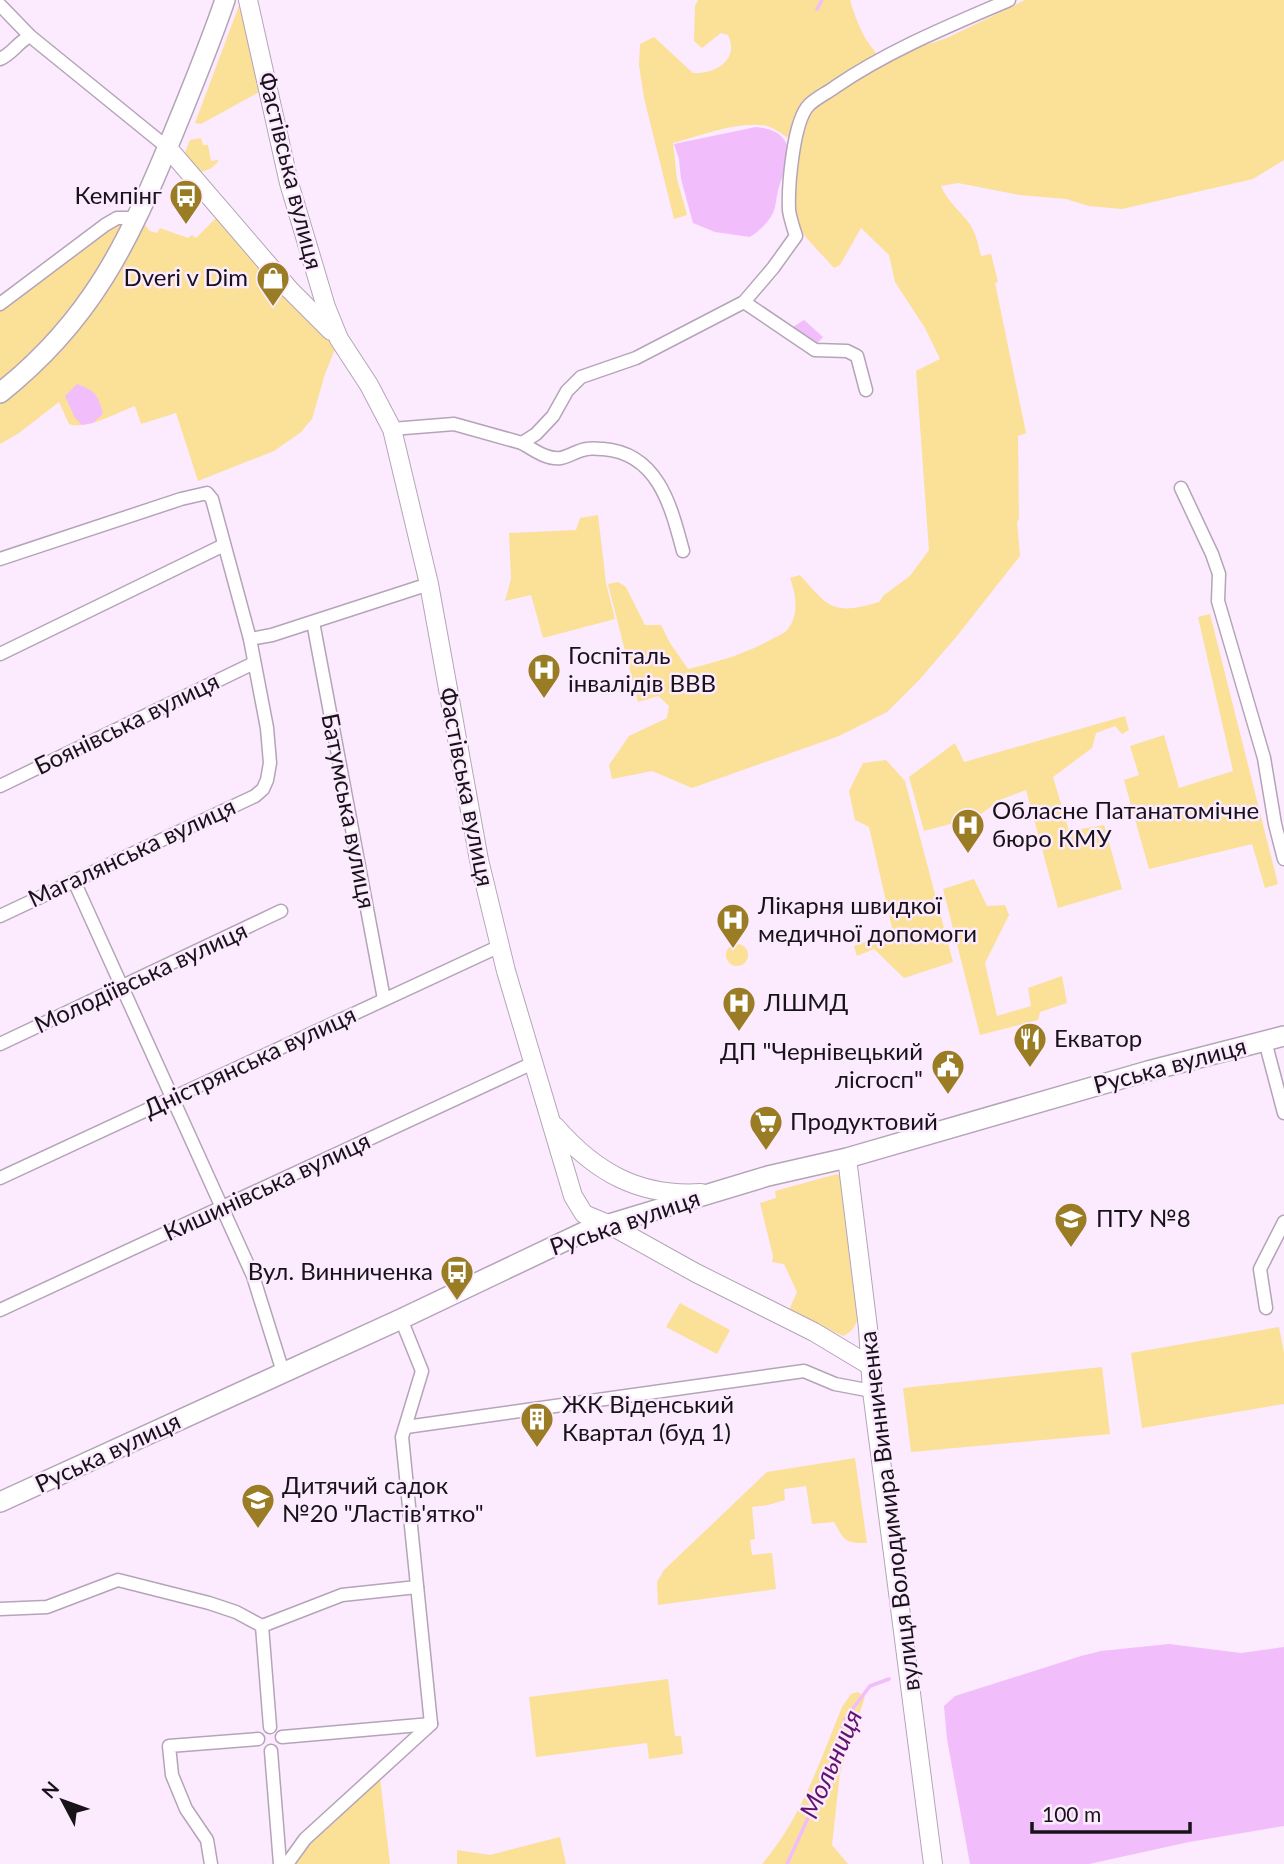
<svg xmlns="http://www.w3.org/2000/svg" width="1284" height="1864" viewBox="0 0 1284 1864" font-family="Lato,sans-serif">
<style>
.green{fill:#fbe097}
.water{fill:#f2bdfb}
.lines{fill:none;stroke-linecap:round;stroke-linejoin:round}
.stream{stroke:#f2bdfb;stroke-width:3.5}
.minor-casing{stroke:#b5a4b8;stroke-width:15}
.secondary-casing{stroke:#b5a4b8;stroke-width:20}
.primary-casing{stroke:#b5a4b8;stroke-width:22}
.minor{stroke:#fff;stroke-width:12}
.secondary{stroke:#fff;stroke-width:18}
.primary{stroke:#fff;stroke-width:19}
.labels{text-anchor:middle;stroke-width:5;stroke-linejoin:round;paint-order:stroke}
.street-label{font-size:24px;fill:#181219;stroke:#fceaff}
.poi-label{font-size:24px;fill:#181219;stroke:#fceaff;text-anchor:start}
.water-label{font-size:26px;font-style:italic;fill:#62136e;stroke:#fceaff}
</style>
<rect width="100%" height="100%" fill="#fceaff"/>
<!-- green -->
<g class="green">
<path d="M698,0h152c8,27 16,44 36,64l12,-10 49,-16 78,-38h259v160l-31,19 -131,30 -33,-3 -23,-7 -47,-4 -61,-12 -17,3c6,15 18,24 28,37 7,10 9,21 12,33l10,-2 7,28 -3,1 31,150 -8,3 1,84 -2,1 3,35 -63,80 -37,43 -33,33 -48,24 -147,52 -40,-17 -40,8 -3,-14 20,-29 38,-18 2,-12 -11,-10 -20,6 -30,-118 10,-2 8,5 19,38h16l9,18 18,26c29,-7 57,-15 84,-30 4,-2 11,-5 14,-8 14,-14 10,-37 4,-53l10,-3c28,32 33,41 79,27l5,-7 26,-19 19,-26 -13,-179 24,-12 -15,-31 -30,-46 -6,-27 -28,-27 -21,37 -6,3c-11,-13 -27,-27 -36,-42 -13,-23 -2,-57 3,-81 -13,-5 -21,-15 -34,-19 -27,-6 -68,10 -94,17l4,36 10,36 -13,4 -30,-121 -5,-33 1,-21 14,-7 39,36c22,1 47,-13 35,-38l-7,-2 -19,15 -8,-7 1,-35z"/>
<polygon points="240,3 261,91 201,124 195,123"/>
<polygon points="201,138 203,145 208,145 211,161 218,160 218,162 210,169 194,174 182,160 190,140"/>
<path d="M222,212l117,127 -14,35 -13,45 -12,14 -26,18 -76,30 -22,-68 -35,11 -6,-18c-19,7 -47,24 -66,18l-10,-22 -40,31 -19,11v-139l106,-80 33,-7 11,13 7,2 3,-5 28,10 4,-3 4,3z"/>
<polygon points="598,515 606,583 615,619 543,638 531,595 505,601 511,579 509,533 576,530 580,518"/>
<polygon points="1210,614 1278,884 1265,888 1252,844 1149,869 1124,780 1139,775 1130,746 1164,735 1179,788 1233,771 1198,617"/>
<polygon points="1125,716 1129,730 1122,734 1115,726 1096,733 1092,748 1053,777 1069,831 1104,825 1122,889 1058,908 1026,790 1000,800 977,817 924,831 909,777 955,743 964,762"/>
<polygon points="886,760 905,781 953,962 904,978 874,949 857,956 854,946 893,932 869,827 855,820 849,791 863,763"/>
<polygon points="974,879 987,906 1005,905 1009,915 985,963 997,1016 1031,1006 1028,988 1062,976 1067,1003 1040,1012 1038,1020 980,1035 943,889"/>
<circle cx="737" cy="955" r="11"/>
<path d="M837,1174l3,2 17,144c-2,8 -7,13 -14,16l-54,-26 8,-18 -13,-28 -12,-2 1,-6 -13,-53 16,-5 -1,-7z"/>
<polygon points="680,1303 730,1330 717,1354 666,1327"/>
<polygon points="1279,1327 1284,1353 1284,1404 1142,1428 1131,1353"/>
<polygon points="1102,1367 1110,1434 911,1452 903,1388"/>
<path d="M855,1458l12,85c-23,1 -23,-4 -33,-21l-22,2 -6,-38 -22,3 1,11 -17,5 -16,2 3,32 -5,1 2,15 20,-2 4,36 -118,16 -1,-23 7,-12 103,-98z"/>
<polygon points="668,1679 675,1736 681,1736 683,1754 649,1759 647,1743 536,1757 529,1697"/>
<path d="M858,1692l7,5 -25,76 -8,72 16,19h-86c39,-45 58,-103 80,-157l9,-13z"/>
<polygon points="380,1778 390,1864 292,1864 308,1842"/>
<polygon points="560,1837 566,1864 457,1864 457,1850 490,1855"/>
</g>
<!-- water -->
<g class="water">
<path d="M756,127c9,1 19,3 26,10 14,14 -1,39 -4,54 -2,7 -2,16 -5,22 -5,10 -14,18 -23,24l-35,-5 -22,-9 -12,-44 -2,-20 -5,-15z"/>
<polygon points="804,320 823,337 815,346 790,329"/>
<path d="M77,384c19,7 21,11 26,30l-10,9 -11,2 -7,-7 -10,-22z"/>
<polygon points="1169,1644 1241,1653 1284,1647 1284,1826 1189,1842 1089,1864 970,1864 947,1739 944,1706 955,1696 1081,1656 1101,1651"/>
</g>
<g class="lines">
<!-- stream -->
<g class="stream">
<polyline points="817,9 822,0"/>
<polyline points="787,1864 829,1772 845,1719 870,1686 889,1679"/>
</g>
<defs>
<g id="minor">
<polyline points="0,5 30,36 168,148"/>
<path d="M0,59c12,-5 18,-17 30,-23"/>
<polyline points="744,302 815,350 847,351 857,356 866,390"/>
<polyline points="0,304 105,225 117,218 138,218"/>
<path d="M392,429l62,-5 68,19 14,-9 17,-18 14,-25 14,-14 55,-19 108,-56 29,-34 23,-32c-3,-9 -6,-18 -7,-26 -1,-23 4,-89 20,-105 7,-7 18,-12 26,-18 54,-37 114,-61 174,-87"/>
<path d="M522,443c12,7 25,17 39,15 9,-2 17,-8 26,-9 5,-1 11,0 16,0 55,4 68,57 80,102"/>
<polyline points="1181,488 1212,554 1219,574 1218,601 1264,758 1275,824 1284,859"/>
<polyline points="0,559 181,499 207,493 212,499 250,639 267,728 270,763 267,780 263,789 255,796 0,916"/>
<polyline points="313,622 384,999"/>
<polyline points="250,639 272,635 429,584"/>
<polyline points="0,654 224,545"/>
<polyline points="0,786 254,663"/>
<polyline points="74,881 253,1276 283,1372"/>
<polyline points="1265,1041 1284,1113"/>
<polyline points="0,1044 281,911"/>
<polyline points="0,1178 500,946"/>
<polyline points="1266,1308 1260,1269 1284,1222"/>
<polyline points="0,1310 533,1063"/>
<polyline points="401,1319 422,1371 402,1437 431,1724"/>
<polyline points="406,1427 804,1371 835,1384 872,1391"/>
<polyline points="0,1609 47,1607 118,1580 209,1603 236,1612 262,1626 270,1727"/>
<polyline points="262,1626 342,1595 417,1587"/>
<polyline points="282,1737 431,1724"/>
<polyline points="271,1751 280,1864"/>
<polyline points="211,1864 207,1840 186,1809 172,1775 169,1746 258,1739"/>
<polyline points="287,1864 305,1839 431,1724"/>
</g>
<g id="secondary">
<polyline points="248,0 289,183 326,307 339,339 369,385 392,429 429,584 479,860 506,971 573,1196 584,1214 608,1224 696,1273 814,1332 869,1365"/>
<polyline points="168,148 290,290 331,331"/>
<path d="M555,1126c40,46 84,71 146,67"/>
<polyline points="847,1158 868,1328 872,1391 933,1864"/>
</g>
<g id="primary">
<path d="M0,393c91,-72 128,-150 171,-254 19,-46 38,-92 54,-139"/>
<polyline points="0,1502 401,1319 586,1231 768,1176 847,1158 1148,1071 1284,1036"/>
</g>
</defs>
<!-- minor casing -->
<use href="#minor" class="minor-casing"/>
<!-- secondary casing -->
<use href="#secondary" class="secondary-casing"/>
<!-- primary casing -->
<use href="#primary" class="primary-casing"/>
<!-- minor -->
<use href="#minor" class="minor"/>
<!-- secondary -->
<use href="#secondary" class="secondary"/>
<!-- primary -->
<use href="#primary" class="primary"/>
</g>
<!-- icons -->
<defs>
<symbol id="bus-pin" viewBox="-11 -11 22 30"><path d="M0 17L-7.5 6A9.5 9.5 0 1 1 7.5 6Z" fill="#9a7c25" stroke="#fceaff"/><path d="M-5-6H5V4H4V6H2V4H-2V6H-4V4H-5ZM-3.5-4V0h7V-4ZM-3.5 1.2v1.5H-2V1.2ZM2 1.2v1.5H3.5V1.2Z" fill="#fff"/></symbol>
<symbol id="shop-pin" viewBox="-11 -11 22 30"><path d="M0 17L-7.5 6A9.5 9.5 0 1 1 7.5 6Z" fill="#9a7c25" stroke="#fceaff"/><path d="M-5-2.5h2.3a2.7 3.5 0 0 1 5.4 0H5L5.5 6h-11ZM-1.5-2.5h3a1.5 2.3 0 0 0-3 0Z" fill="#fff"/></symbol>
<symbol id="hospital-pin" viewBox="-11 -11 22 30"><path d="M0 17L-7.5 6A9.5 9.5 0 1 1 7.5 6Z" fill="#9a7c25" stroke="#fceaff"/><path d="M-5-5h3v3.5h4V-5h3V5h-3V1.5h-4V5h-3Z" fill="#fff"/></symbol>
<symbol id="restaurant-pin" viewBox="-11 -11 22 30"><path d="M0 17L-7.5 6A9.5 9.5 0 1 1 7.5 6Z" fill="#9a7c25" stroke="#fceaff"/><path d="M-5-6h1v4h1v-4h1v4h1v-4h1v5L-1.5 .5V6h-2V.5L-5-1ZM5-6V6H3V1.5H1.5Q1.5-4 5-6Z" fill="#fff"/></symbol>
<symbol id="civic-pin" viewBox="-11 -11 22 30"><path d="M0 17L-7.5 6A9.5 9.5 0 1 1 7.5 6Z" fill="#9a7c25" stroke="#fceaff"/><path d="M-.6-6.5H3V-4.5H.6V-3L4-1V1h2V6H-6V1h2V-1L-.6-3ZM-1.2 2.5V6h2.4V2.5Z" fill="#fff"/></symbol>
<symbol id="supermarket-pin" viewBox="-11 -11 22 30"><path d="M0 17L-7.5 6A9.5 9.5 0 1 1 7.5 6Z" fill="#9a7c25" stroke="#fceaff"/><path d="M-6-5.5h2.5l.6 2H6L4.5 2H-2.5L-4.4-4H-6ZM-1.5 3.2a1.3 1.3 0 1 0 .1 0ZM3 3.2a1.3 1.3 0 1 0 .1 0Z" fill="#fff"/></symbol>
<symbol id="university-pin" viewBox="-11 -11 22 30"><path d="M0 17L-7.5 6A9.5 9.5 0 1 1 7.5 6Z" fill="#9a7c25" stroke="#fceaff"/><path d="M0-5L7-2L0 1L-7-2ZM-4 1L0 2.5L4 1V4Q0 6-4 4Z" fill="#fff"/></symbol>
<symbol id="building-pin" viewBox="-11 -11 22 30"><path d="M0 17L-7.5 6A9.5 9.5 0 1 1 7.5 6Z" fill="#9a7c25" stroke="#fceaff"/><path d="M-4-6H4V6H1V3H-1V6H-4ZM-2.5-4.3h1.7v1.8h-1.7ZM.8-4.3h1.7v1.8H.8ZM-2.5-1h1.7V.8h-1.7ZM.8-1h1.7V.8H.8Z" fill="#fff"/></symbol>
<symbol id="school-pin" viewBox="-11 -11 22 30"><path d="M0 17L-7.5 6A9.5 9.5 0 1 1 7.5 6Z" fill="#9a7c25" stroke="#fceaff"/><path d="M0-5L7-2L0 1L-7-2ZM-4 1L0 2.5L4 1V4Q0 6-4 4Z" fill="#fff"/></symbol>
</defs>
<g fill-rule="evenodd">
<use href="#bus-pin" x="167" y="177" width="38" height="52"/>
<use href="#shop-pin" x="254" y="259" width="38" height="52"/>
<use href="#hospital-pin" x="525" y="651" width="38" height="52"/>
<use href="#hospital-pin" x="949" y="806" width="38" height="52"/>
<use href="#hospital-pin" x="714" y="901" width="38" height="52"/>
<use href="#hospital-pin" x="720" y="984" width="38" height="52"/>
<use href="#restaurant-pin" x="1011" y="1020" width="38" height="52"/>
<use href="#civic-pin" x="929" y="1047" width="38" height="52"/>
<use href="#supermarket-pin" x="747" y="1103" width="38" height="52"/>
<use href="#university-pin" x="1052" y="1200" width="38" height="52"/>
<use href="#bus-pin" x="438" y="1253" width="38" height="52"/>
<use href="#building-pin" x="518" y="1400" width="38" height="52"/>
<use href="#school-pin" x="239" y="1481" width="38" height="52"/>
</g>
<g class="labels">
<!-- street labels -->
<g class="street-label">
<text transform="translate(290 171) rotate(76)" y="8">Фастівська вулиця</text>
<text transform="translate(127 724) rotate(-26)" y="8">Боянівська вулиця</text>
<text transform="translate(466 787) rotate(79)" y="8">Фастівська вулиця</text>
<text transform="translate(348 811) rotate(79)" y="8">Батумська вулиця</text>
<text transform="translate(132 853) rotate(-25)" y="8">Магалянська вулиця</text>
<text transform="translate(141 978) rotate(-25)" y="8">Молодіївська вулиця</text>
<text transform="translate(250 1062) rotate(-25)" y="8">Дністрянська вулиця</text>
<text transform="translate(1170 1066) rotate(-15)" y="8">Руська вулиця</text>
<text transform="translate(267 1187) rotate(-25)" y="8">Кишинівська вулиця</text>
<text transform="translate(625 1223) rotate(-19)" y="8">Руська вулиця</text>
<text transform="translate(108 1453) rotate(-25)" y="8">Руська вулиця</text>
<text transform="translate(890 1511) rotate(-97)" y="8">вулиця Володимира Винниченка</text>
</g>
<!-- poi labels -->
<g class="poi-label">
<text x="162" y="204" text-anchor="end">Кемпінг</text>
<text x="248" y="286" text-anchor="end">Dveri v Dim</text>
<text x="568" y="664">Госпіталь<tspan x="568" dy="28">інвалідів ВВВ</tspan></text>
<text x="992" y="819">Обласне Патанатомічне<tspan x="992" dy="28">бюро КМУ</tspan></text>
<text x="758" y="914">Лікарня швидкої<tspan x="758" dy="28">медичної допомоги</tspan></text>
<text x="764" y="1011">ЛШМД</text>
<text x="1054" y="1047">Екватор</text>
<text x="923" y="1060" text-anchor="end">ДП "Чернівецький<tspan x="923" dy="28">лісгосп"</tspan></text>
<text x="790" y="1130">Продуктовий</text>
<text x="1096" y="1227">ПТУ №8</text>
<text x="433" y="1280" text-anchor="end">Вул. Винниченка</text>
<text x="562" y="1413">ЖК Віденський<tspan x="562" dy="28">Квартал (буд 1)</tspan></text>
<text x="282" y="1494">Дитячий садок<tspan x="282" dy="28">№20 "Ластів'ятко"</tspan></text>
</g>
<!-- water labels -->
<g class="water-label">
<text transform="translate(831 1764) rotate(-66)" y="9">Мольниця</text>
</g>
</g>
<!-- north arrow -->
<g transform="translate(63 1801) rotate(311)" stroke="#fceaff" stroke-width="5" paint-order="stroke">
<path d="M0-5L12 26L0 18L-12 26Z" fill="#181219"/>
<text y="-10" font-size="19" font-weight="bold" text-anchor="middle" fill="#181219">N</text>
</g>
<!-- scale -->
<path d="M1032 1822v10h158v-10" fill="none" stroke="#181219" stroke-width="3.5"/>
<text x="1042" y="1822" font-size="21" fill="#181219" stroke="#fceaff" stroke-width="5" paint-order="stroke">100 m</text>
</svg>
